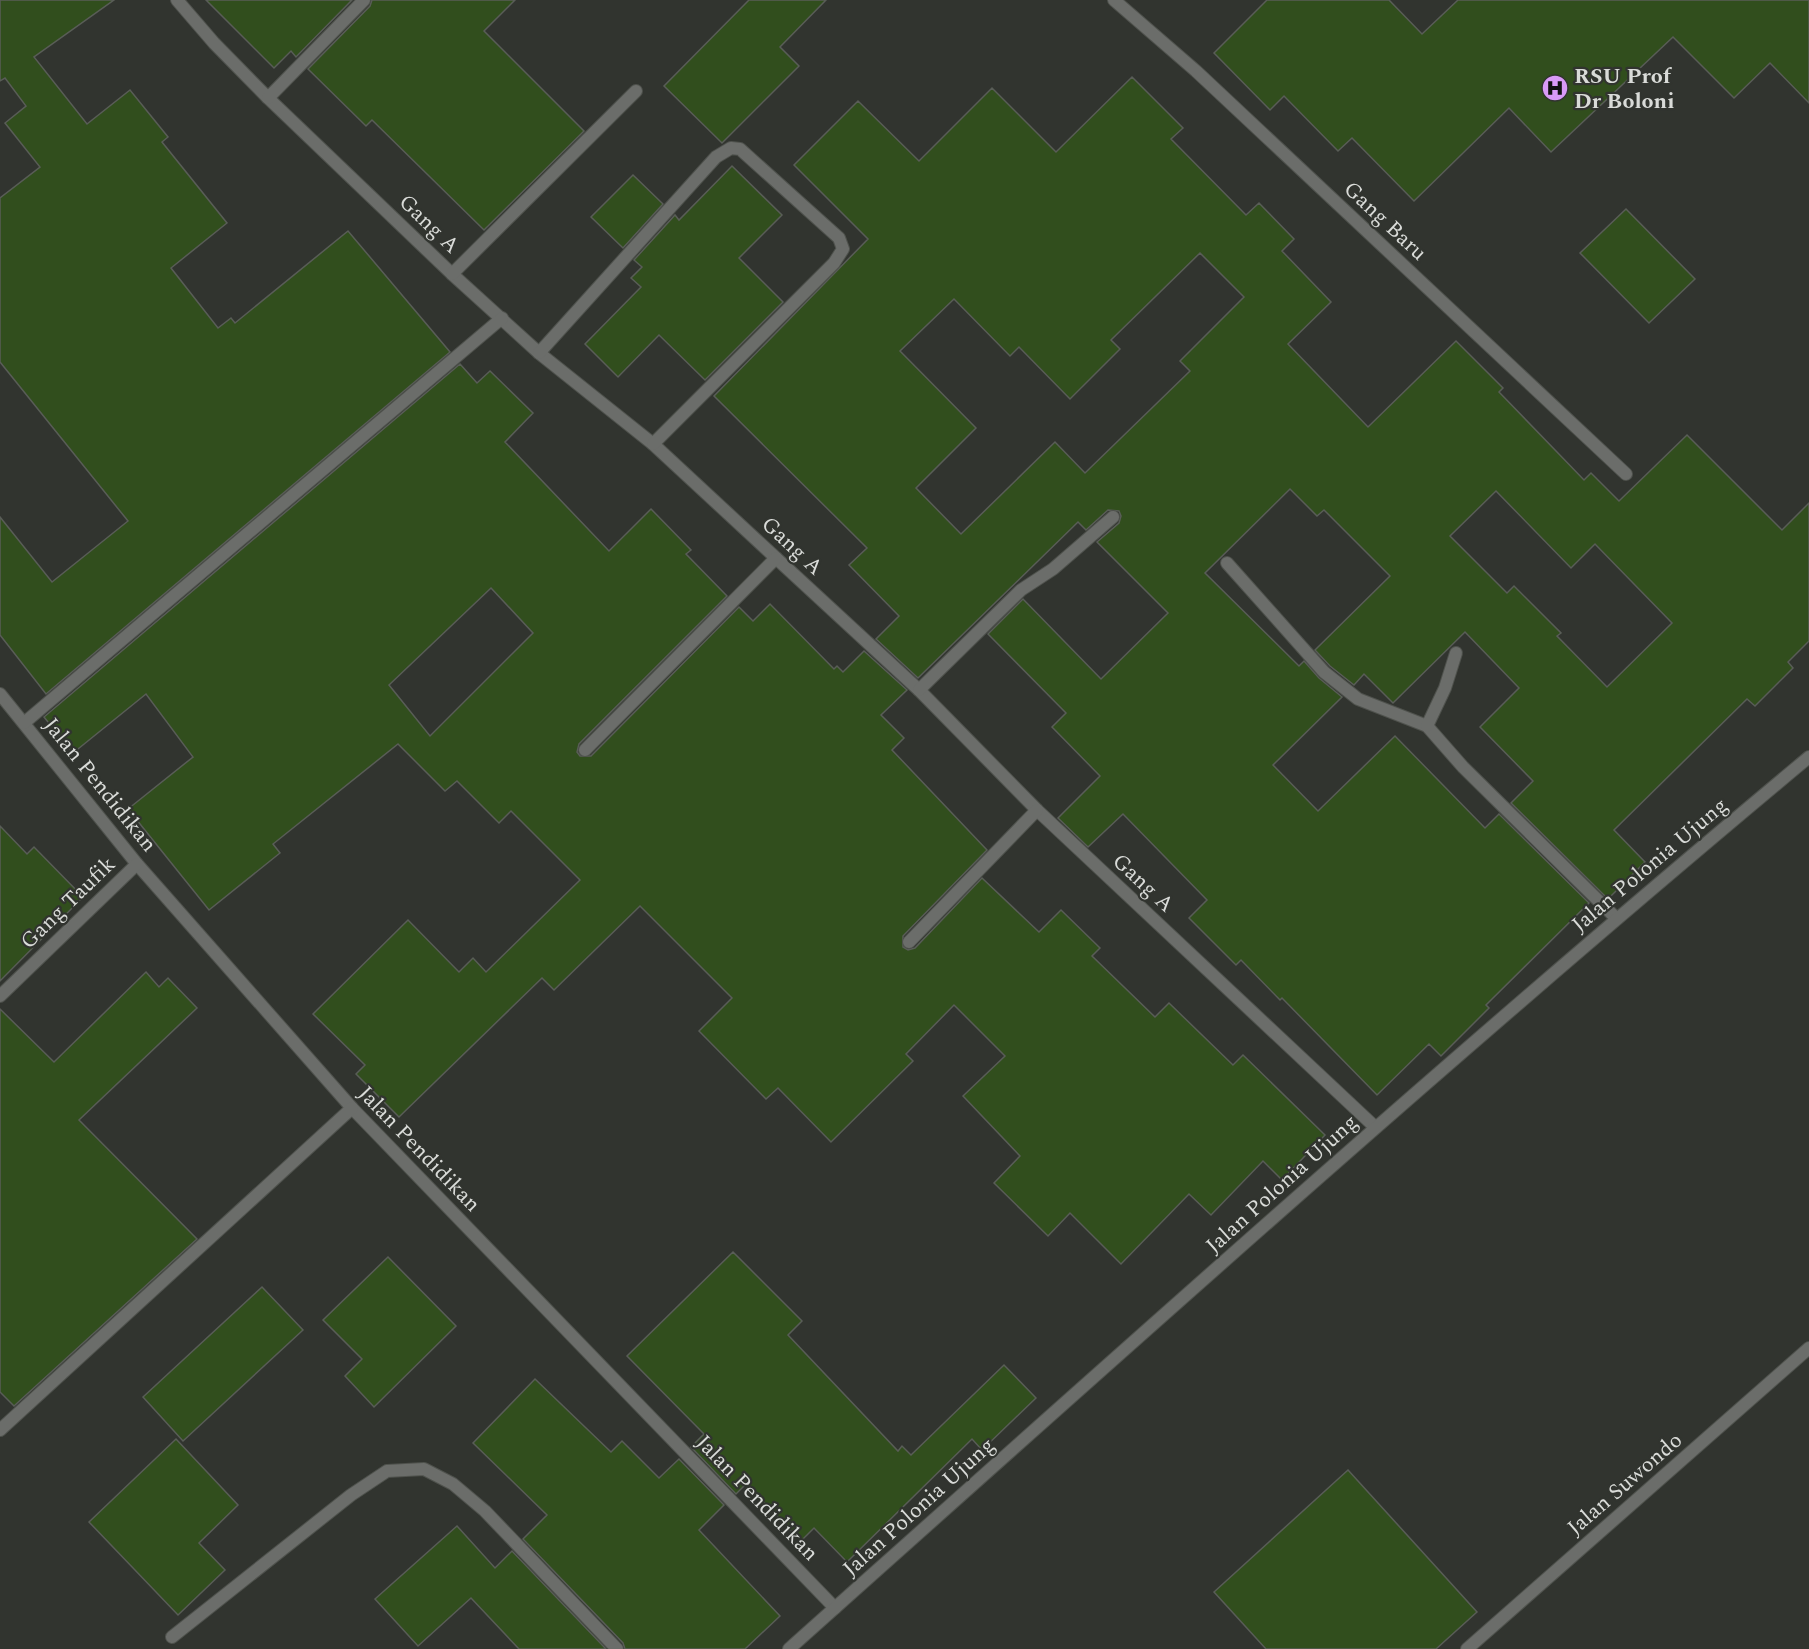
<svg xmlns="http://www.w3.org/2000/svg" width="1809" height="1649" viewBox="0 0 1809 1649" font-family="Spectral,serif">
<style>
.building{fill:#314e1d;stroke:#595d57;stroke-width:1.5;fill-rule:evenodd}
.lines{fill:none;stroke-linecap:round;stroke-linejoin:round}
.minor-casing{stroke:#4f524d;stroke-width:14}
.minor{stroke:#6b6d6a;stroke-width:12}
.labels{text-anchor:middle;stroke-width:4.5;stroke-linejoin:round;paint-order:stroke}
.poi-label{font-size:22px;font-weight:bold;fill:#d9dbd8;stroke:#31342f;text-anchor:start}
.street-label{font-size:22px;fill:#d9dbd8;stroke:#31342f}
</style>
<rect width="100%" height="100%" fill="#31342f"/>
<!-- building -->
<g class="building">
<polygon points="0,0 114,0 34,57 87,124 130,90 168,137 162,142 227,223 171,268 218,328 231,318 235,323 348,231 450,352 46,694 0,635 0,517 52,582 128,521 0,362 0,198 40,167 5,123 26,106 5,78 0,81"/>
<polygon points="206,0 352,0 296,57 291,51 274,68"/>
<polygon points="372,0 515,0 484,31 584,131 484,230 372,120 366,126 308,69 370,6"/>
<polygon points="749,0 826,0 780,47 799,66 722,143 664,86"/>
<polygon points="1267,0 1389,0 1422,34 1458,0 1809,0 1809,103 1770,63 1734,98 1673,37 1551,152 1509,108 1414,201 1352,138 1338,151 1284,96 1270,110 1214,53"/>
<path d="M1132,77l51,51 -12,11 75,76 13,-12 35,36 -12,12 49,51 -43,42 80,83 88,-86 47,47 -4,4 85,88 7,-7 28,28 68,-66 95,95 27,-27v138l-21,21 5,6 -38,38 -8,-7 -133,131 31,32 -37,37 -97,-96 22,-22 -53,-54 39,-39 -54,-56 -72,71 -29,-29 -10,11 -24,-19 -15,-16 75,-74 -66,-66 -7,6 -27,-27 -85,84 94,93 5,-5 15,17 23,19 -69,68 45,46 77,-75 90,92 14,-14 90,89 -103,102 3,3 -48,48 -12,-12 -52,51 -95,-97 -2,2 -39,-40 -5,5 -47,-47 18,-18 -84,-86 -35,33 -30,-29 42,-42 -48,-49 14,-14 -78,-79 35,-35 78,80 67,-66 -71,-71 22,-19 2,-7 -2,-5 -11,-1 -22,20 -8,-8 -160,156 -42,-39 23,-23 -50,-51 18,-17 -153,-152 154,-157 -74,-74 64,-64 61,60 73,-73 64,64zM1200,253l44,44 -64,64 10,10 -105,102 -30,-31 -94,92 -45,-46 60,-60 -76,-77 54,-52 56,57 9,-9 51,52 50,-50 -9,-9zM1496,491l75,77 24,-24 77,79 -65,64 -50,-51 4,-3 -47,-47 -7,7 -57,-57z"/>
<polygon points="732,166 782,215 739,258 783,302 705,380 659,335 618,377 585,344 641,287 631,278 642,267 634,260 675,215 679,220"/>
<polygon points="633,175 663,204 623,248 591,217"/>
<polygon points="1626,209 1695,279 1649,323 1580,253"/>
<path d="M460,364l17,19 13,-12 43,42 -28,29 104,109 42,-42 40,41 -5,4 41,42 -148,148 -2,8 3,4h11l148,-149 14,14 17,-17 64,65 3,-3 6,6 21,-21 43,39 -26,25 23,23 -12,12 95,100 -84,86v11l5,3 7,-2 67,-70 57,54 22,-22 39,38 -8,8 63,61 14,-14 64,62 10,-10 82,80 -43,45 -19,-19 -52,54 -22,-21 -68,70 -51,-51 -22,23 -54,-53 26,-27 -57,-60 42,-40 -51,-51 -48,49 7,7 -82,81 -53,-54 -12,11 -67,-68 33,-33 -92,-92 -86,84 -12,-12 -143,139 -43,-43 9,-9 -52,-51 95,-94 51,52 14,-14 13,14 94,-92 -69,-69 -12,12 -42,-42 -12,10 -47,-47 -125,100 7,9 -71,57 -81,-101 65,-52 -47,-63 -73,59 -29,-36zM491,588l42,45 -103,103 -41,-51z"/>
<polygon points="0,826 27,854 34,847 83,897 0,981"/>
<polygon points="146,972 159,987 168,978 197,1008 79,1120 197,1239 14,1406 0,1392 0,1009 54,1062"/>
<polygon points="733,1252 802,1321 788,1335 898,1451 902,1446 911,1455 1004,1365 1036,1398 982,1450 972,1439 847,1562 814,1528 801,1541 746,1484 736,1494 691,1447 704,1434 627,1356"/>
<polygon points="388,1257 456,1326 374,1407 345,1376 362,1359 323,1320"/>
<polygon points="262,1287 303,1330 183,1441 143,1397"/>
<polygon points="535,1379 611,1452 622,1441 659,1478 679,1459 724,1505 699,1530 780,1616 745,1649 625,1649 623,1643 523,1539 547,1515 473,1443"/>
<polygon points="176,1439 238,1505 199,1543 225,1570 178,1615 89,1522"/>
<polygon points="1348,1470 1477,1612 1436,1649 1266,1649 1214,1592"/>
<polygon points="457,1526 495,1568 512,1551 606,1649 519,1649 471,1598 418,1646 375,1599"/>
</g>
<g class="lines">
<defs>
<g id="minor">
<polyline points="177,0 214,43 268,98 452,274 539,353 653,444 776,558 919,690 1037,810 1375,1127"/>
<polyline points="1114,0 1196,71 1626,474"/>
<polyline points="268,98 364,0"/>
<polyline points="452,274 636,91"/>
<polyline points="539,353 716,157 731,148 740,149 839,238 843,249 834,263 653,444"/>
<polyline points="1227,563 1324,672 1358,699 1427,726 1463,767 1616,918"/>
<polyline points="919,690 1021,590 1053,569 1113,517"/>
<polyline points="0,694 137,864 352,1108 835,1608"/>
<polyline points="24,723 502,318"/>
<polyline points="1427,726 1445,688 1456,653"/>
<polyline points="585,750 776,558"/>
<polyline points="909,942 1037,810"/>
<polyline points="0,996 137,864"/>
<polyline points="0,1430 352,1108"/>
<polyline points="172,1637 351,1495 387,1471 424,1469 453,1484 485,1511 617,1649"/>
<path d="M789,1649c337,-301 673,-603 1020,-892"/>
<polyline points="1467,1649 1809,1348"/>
</g>
</defs>
<!-- minor casing -->
<use href="#minor" class="minor-casing"/>
<!-- minor -->
<use href="#minor" class="minor"/>
</g>
<!-- icons -->
<defs>
<symbol id="hospital-disc" viewBox="-11 -11 22 22"><circle r="9.5" fill="#d99af7" stroke="#31342f"/><path d="M-5-5h3v3.5h4V-5h3V5h-3V1.5h-4V5h-3Z" fill="#111"/></symbol>
</defs>
<g fill-rule="evenodd">
<use href="#hospital-disc" x="1540" y="73" width="30" height="30"/>
</g>
<g class="labels">
<!-- poi labels -->
<g class="poi-label">
<text x="1574" y="83">RSU Prof<tspan x="1574" dy="25">Dr Boloni</tspan></text>
</g>
<!-- street labels -->
<g class="street-label">
<text transform="translate(1386 220) rotate(43)" y="8">Gang Baru</text>
<text transform="translate(430 223) rotate(44)" y="8">Gang A</text>
<text transform="translate(793 545) rotate(43)" y="8">Gang A</text>
<text transform="translate(101 784) rotate(51)" y="8">Jalan Pendidikan</text>
<text transform="translate(1649 864) rotate(-40)" y="8">Jalan Polonia Ujung</text>
<text transform="translate(1144 882) rotate(43)" y="8">Gang A</text>
<text transform="translate(67 902) rotate(-44)" y="8">Gang Taufik</text>
<text transform="translate(420 1148) rotate(46)" y="8">Jalan Pendidikan</text>
<text transform="translate(1281 1183) rotate(-42)" y="8">Jalan Polonia Ujung</text>
<text transform="translate(1624 1483) rotate(-41)" y="8">Jalan Suwondo</text>
<text transform="translate(758 1497) rotate(46)" y="8">Jalan Pendidikan</text>
<text transform="translate(918 1506) rotate(-42)" y="8">Jalan Polonia Ujung</text>
</g>
</g>
</svg>
